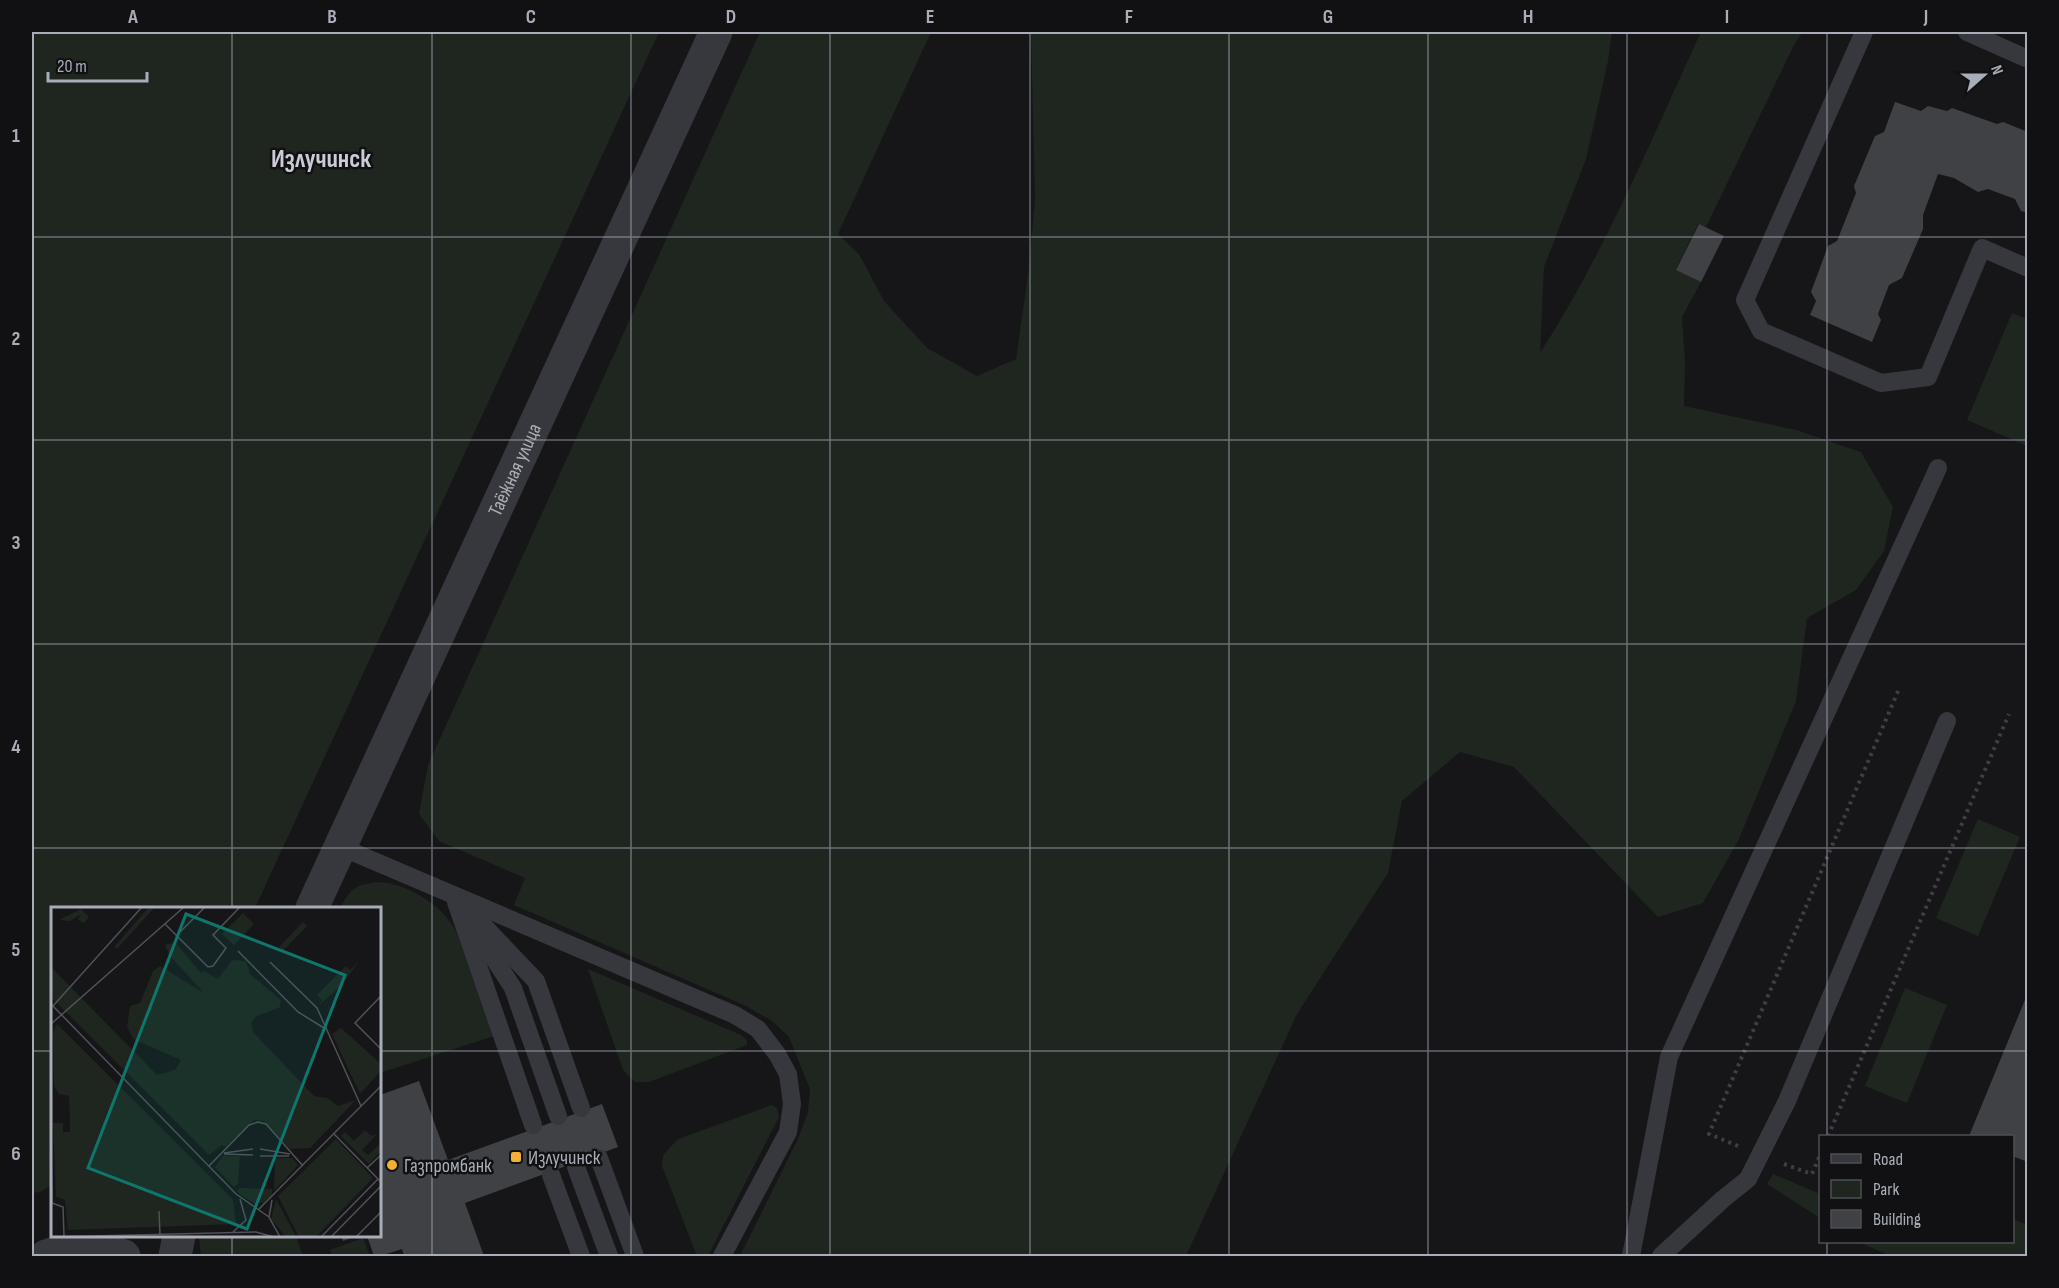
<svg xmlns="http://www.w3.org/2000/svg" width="2059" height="1288" viewBox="0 0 2059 1288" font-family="'Sofia Sans Condensed',sans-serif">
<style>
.green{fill:#1e261f}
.building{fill:#404145}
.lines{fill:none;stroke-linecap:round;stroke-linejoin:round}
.path{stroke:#3d3f44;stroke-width:4;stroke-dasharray:3 4.5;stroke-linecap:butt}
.service{stroke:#37383d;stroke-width:18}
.minor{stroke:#37383d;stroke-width:33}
.grid{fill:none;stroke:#a8adb8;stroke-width:1.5;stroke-opacity:0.55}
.poi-dot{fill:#f2b134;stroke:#111113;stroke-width:2}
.labels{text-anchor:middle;stroke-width:5;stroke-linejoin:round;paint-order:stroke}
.street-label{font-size:20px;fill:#a8adb8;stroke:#111113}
.poi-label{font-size:20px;fill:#a8adb8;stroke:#111113;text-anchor:start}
.district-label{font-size:26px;font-weight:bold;fill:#c9ccd4;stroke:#111113}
.inset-road{fill:none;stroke:#505258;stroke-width:1.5}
.view{fill:#0f766e;fill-opacity:0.15;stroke:#0f766e;stroke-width:3}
.inset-edge{fill:none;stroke:#a8adb8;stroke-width:3}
.neatline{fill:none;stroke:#a8adb8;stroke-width:2}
.grid-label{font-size:20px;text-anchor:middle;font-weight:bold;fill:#a8adb8}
</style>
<rect width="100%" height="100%" fill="#161618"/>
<!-- green -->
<g class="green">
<polygon points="32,32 659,32 255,908 52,908 52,1185 40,1192 32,1193"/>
<path d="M760,32h171l-93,202 21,20 25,47 43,47 50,28 39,-17 13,-91 6,-69 -4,-167h581l-4,29 -22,98 -42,108 -4,86c65,-101 111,-213 161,-321h102l-8,11 -89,184 -8,-3 -22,45 25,13 -19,35 3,44 -1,45 112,24 65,22 32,55 -9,44 -28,39 -49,28 -11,83 -57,138 -36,64 -45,14 -144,-150 -54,-15 -58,49 -14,72 -91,141 -111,242h-446l58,-117 10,-27 2,-23 -21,-52 -17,-16 -26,-15 -232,-101 11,-27 -86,-37 -20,-27 9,-49z"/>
<polygon points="2012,313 2027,319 2027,446 1967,420"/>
<polygon points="1978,819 2020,837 1978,936 1936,918"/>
<path d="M377,882c30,1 64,22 79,49l38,105 -114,37v-165h-40c11,-19 14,-23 37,-26z"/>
<polygon points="588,969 741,1035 747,1040 747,1045 649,1082 635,1082 623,1070"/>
<polygon points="1905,988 1947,1005 1907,1103 1865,1086"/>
<polygon points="772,1105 777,1108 779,1117 708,1256 697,1256 662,1166 663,1155 678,1139"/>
<polygon points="1773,1174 1818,1193 1820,1189 1820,1218 1767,1184"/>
<polygon points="2013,1219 2027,1225 2027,1256 1891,1256 1858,1242 2012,1242"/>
<polygon points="199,1236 296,1236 303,1256 201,1256"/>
<polygon points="363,1238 370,1256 332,1256 330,1250"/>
</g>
<!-- building -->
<g class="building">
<polygon points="1895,102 1921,111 1928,106 1947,111 1952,108 1997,124 2003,122 2028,132 2028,213 2021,211 2015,199 1988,189 1978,192 1954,178 1938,174 1923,215 1923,229 1902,278 1889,285 1878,314 1881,320 1872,342 1810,315 1816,301 1811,292 1828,246 1837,241 1856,193 1854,186 1875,136 1884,132"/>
<polygon points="1699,224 1724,236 1701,282 1676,270"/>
<polygon points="2027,995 2028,995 2028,1162 2012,1156 2012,1136 1969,1136"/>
<polygon points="419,1081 448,1160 602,1104 618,1147 465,1203 484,1256 404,1256 402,1249 380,1256 374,1256 367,1236 380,1236 380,1095"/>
<polygon points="341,1236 357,1236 343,1241"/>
</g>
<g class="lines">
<!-- path -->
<g class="path">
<polyline points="1828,1136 2009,714"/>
<polyline points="1738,1146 1709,1134 1899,689"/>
<polyline points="1784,1164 1812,1174 1820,1155"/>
</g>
<!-- service -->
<g class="service">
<polyline points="1864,32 1745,300 1761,331 1881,383 1928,377 1982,248 2028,268"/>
<polyline points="1967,32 2028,59"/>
<polyline points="341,847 735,1015 758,1029 777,1054 788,1074 792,1104 788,1132 722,1256"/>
<polyline points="459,900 536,981 581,1108"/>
<polyline points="456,902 533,1125"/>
<polyline points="477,932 513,988 558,1116"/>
<polyline points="599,1158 635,1256"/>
<polyline points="576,1167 609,1256"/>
<polyline points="551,1175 581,1256"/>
<polyline points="1631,1256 1669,1057 1938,468"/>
<polyline points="1661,1256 1723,1199 1748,1179 1787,1101 1947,721"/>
</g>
<!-- minor -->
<g class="minor">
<path id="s1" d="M312,908l404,-876"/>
<path d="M46,1256c27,-10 52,-11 78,0"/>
<polyline points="175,1256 179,1236"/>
</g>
</g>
<!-- grid -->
<path class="grid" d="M232,32v876M432,32v1224M631,32v1224M830,32v1224M1030,32v1224M1229,32v1224M1428,32v1224M1627,32v1224M1827,32v1104M32,237h1996M32,440h1996M32,644h1996M32,848h1996M32,1051h20M380,1051h1648M232,1236v20M1827,1242v14"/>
<!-- markers -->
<g class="poi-dot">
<rect x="510" y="1151" width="12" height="12" rx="3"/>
<circle cx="392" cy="1165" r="6"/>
</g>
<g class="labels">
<!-- street labels -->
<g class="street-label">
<text dy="7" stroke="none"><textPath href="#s1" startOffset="483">Таёжная улица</textPath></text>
</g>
<!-- poi labels -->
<g class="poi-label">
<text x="528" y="1164">Излучинск</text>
<text x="404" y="1172">Газпромбанк</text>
</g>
<!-- district labels -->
<g class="district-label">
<text x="321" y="167">Излучинск</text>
</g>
</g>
<!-- overview -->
<g transform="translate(51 907)">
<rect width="330" height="330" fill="#161618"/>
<path d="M98,0h6l-38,42 -3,-2zM30,2l8,8 -5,6 -6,-3 2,-5 -10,6 -11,-1zM192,6l11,11 -20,21 -12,-11zM252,15l4,4 -24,25 -4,-4zM124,35l26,31 3,-2 14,8 14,-19 14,1 4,13 31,26 -1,7 -25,10 -4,6 3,10 60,63 13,2 11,8 18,-6 -46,48 -20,1 -26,-28 -10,-1 -29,27 -3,-2 -13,10 -158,-158v-30l106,108 18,-5 6,-10 -48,-21 -6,-12 3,-21 10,-3 13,-32 7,-5 44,27 -34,-37 -5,-11zM308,54l-16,23 -25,22 4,-6 -5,-5 29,-29 4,4zM6,117l176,176 3,24 -168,6 -3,-30 -9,-3 -3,-74h10v9h7v-12l-1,-24 -10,-2 -5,-8 -1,-54zM290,121l40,36v7l-21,23 -28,-60zM314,223l6,6 6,-2 -15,16 6,5 13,-12v8l-12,13 -28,-28 4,-4 9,9zM285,232l37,39 -57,59h-17l-21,-41zM172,249h17l-2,28 -4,3 -19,-20zM224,251h17l6,7 -24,26zM189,281l32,1v6l-9,8h-9l-13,-8 -4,-4zM225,292l20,37 -1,1h-9l-15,-18z" fill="#1e261f"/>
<path class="inset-road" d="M114,17l43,43 5,-1 13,-18 -13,-13 27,-28M126,28l28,-28M187,44l60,61 26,16M219,55l47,46 44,98M330,89l-26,27 26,26M0,97l185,190 33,23M2,99l89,-99M0,117l133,-117M0,195v19M283,227l47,48M0,239l1,57 11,4 1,29M209,242l30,5M173,246l29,-4M173,247l29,1M209,249h29M158,259l40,-41 9,-3 8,2 37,42M316,261l14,-13M221,293l-3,17 11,20M208,302l122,-123M108,304l1,24M182,325l13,-12 -6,-21M0,330l205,-5 18,5M270,330l57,-58M280,330l50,-51M305,330l25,-25"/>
<path class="view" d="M135,7l159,61 -98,254 -159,-61z"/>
<rect width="330" height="330" class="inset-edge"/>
</g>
<!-- border -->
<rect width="2059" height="1288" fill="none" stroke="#111113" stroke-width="66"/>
<!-- legend -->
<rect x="1819" y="1135" width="195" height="108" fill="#111113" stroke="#4d4f55" stroke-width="1.5"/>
<rect x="1831" y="1154" width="30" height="9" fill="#37383d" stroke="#4d4f55" stroke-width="1.5"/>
<text x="1873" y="1165" font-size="18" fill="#a8adb8">Road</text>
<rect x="1831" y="1180" width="30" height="18" fill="#1e261f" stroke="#4d4f55" stroke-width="1.5"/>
<text x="1873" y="1195" font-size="18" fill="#a8adb8">Park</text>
<rect x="1831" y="1210" width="30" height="18" fill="#404145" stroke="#4d4f55" stroke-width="1.5"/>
<text x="1873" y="1225" font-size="18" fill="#a8adb8">Building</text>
<!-- north arrow -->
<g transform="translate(1984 75) rotate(69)" stroke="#111113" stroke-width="4.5" paint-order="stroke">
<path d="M0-4.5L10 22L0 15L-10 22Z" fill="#a8adb8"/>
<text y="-9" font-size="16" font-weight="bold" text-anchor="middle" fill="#a8adb8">N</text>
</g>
<!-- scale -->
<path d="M48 72v9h99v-9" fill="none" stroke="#a8adb8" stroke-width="3"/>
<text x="57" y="72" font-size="18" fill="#a8adb8" stroke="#111113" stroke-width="4.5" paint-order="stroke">20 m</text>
<rect x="33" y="33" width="1993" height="1222" class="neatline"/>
<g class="grid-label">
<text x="133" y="23">A</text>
<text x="332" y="23">B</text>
<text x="531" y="23">C</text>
<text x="731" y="23">D</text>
<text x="930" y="23">E</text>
<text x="1129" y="23">F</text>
<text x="1328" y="23">G</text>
<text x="1528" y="23">H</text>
<text x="1727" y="23">I</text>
<text x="1926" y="23">J</text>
<text x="16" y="142">1</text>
<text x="16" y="345">2</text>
<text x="16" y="549">3</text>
<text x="16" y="753">4</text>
<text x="16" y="956">5</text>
<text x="16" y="1160">6</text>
</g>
</svg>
